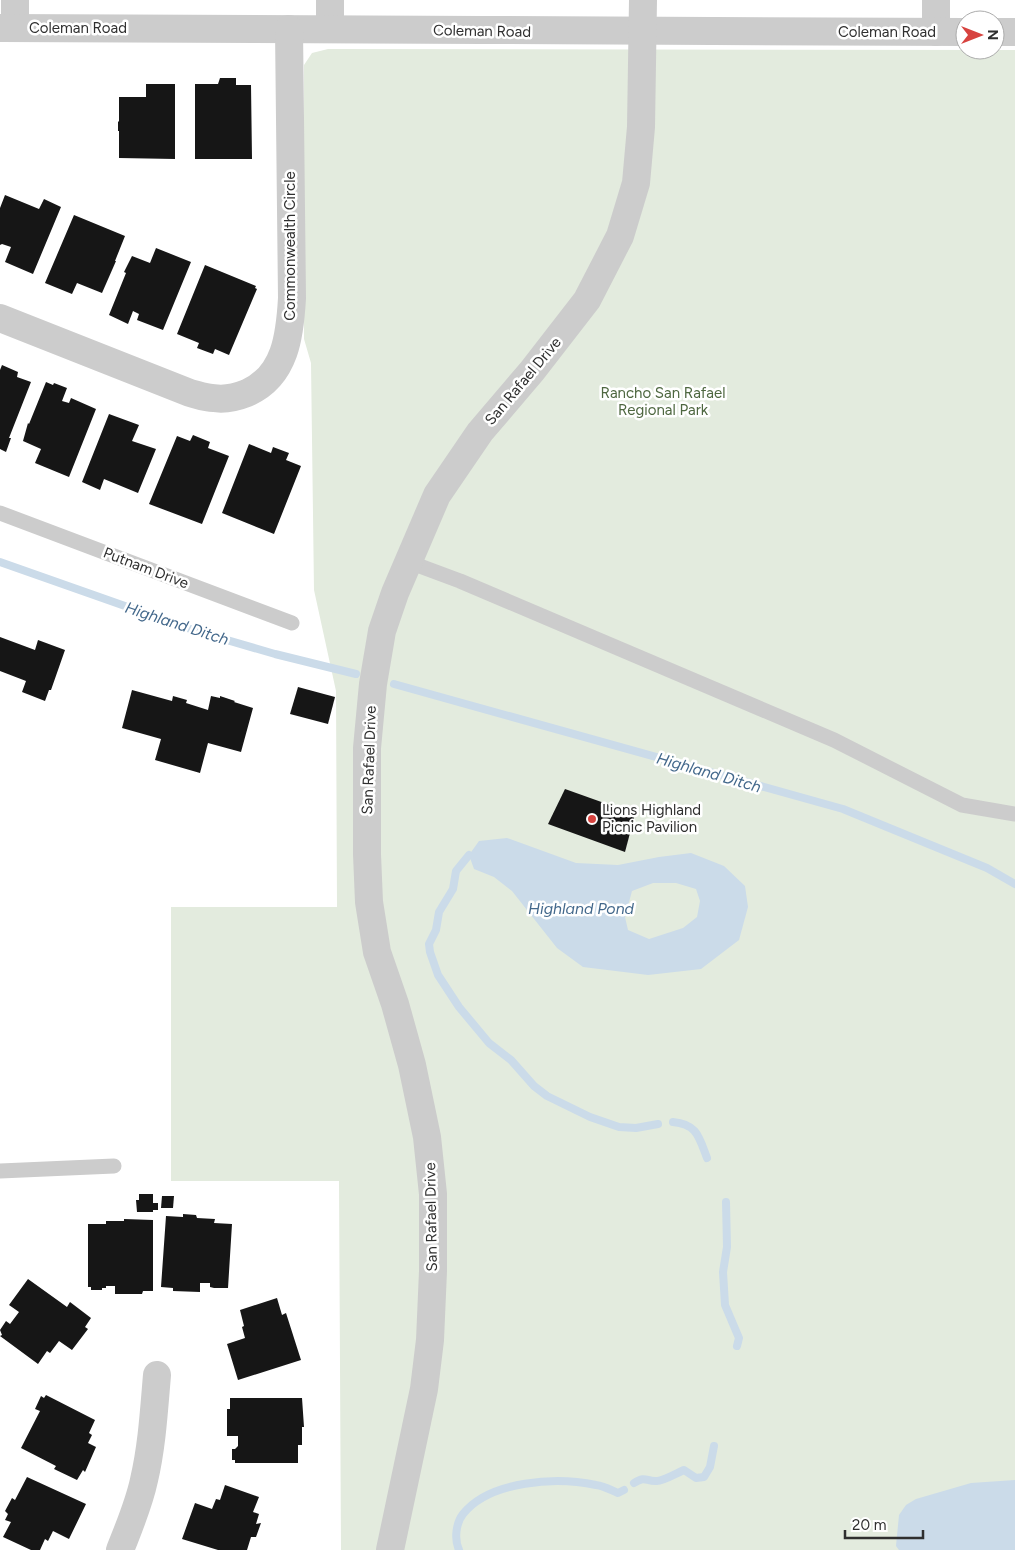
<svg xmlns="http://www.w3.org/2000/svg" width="1015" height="1550" viewBox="0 0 1015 1550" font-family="Figtree,sans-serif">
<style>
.green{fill:#e3ebde}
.water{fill:#cbdbe9;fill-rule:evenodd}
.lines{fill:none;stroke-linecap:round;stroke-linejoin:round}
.stream{stroke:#cbdbe9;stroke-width:8}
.building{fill:#161616}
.service{stroke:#ccc;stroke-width:15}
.minor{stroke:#ccc;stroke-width:28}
.poi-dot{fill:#d7433f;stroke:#fff;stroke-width:2}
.labels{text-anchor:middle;stroke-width:5;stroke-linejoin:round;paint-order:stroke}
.street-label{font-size:15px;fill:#2f2f2f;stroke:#fff}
.park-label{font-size:15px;fill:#4e6740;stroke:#fff}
.poi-label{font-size:15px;fill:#2f2f2f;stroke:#fff;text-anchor:start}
.water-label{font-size:16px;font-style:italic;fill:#43688b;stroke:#fff}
</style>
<rect width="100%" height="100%" fill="#fff"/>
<!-- green -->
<polygon class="green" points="328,49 1015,50 1015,1550 341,1550 339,1181 171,1181 171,907 337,907 336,691 314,590 311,363 304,339 304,65 312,53"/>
<!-- water -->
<g class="water">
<path d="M507,838l69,25 42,2 41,-8 32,-4 33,13 21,20 3,21 -9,33 -38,29 -53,6 -65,-8 -26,-19 -45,-57 -18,-14 -20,-8 -5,-14 10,-14zM653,883h23l20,6 4,12 -3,16 -14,11 -34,11 -21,-9 -3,-13 7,-26z"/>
<polygon points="1015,1480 1015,1550 899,1550 896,1546 899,1515 906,1505 916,1499 971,1483"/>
</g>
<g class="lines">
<!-- stream -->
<g class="stream">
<polyline points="0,562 196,631 275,654 356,674"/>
<polyline points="394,684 843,809 987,868 1015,884"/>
<polyline points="469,855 456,871 453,889 439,912 436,930 429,944 430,952 438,975 459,1007 489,1043 511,1060 534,1086 547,1096 590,1117 619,1127 636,1128 658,1124"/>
<path d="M673,1122c24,2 26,15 34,36"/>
<polyline points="726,1202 727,1247 723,1272 725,1305 739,1338 737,1346"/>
<path d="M634,1483c12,-8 12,-1 23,-2 6,0 20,-8 27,-11l12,8 8,-1 6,-10 4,-21"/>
<path d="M459,1550c-5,-11 -3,-27 4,-36 27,-34 94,-37 133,-29 8,1 15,5 22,8l6,-3"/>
</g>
</g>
<!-- building -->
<g class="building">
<polygon points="220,78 236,78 236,85 251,85 252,159 195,159 195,84 218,84"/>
<polygon points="146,84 175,84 175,159 119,158 119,131 118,131 118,121 119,122 119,97 146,97"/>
<polygon points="5,195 39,209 44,199 61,207 33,274 5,262 11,247 2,244 0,245 0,208"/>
<polygon points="74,215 125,236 115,261 116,261 102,293 77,283 72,294 45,283"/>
<polygon points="156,248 191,262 163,330 137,320 139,314 133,311 128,324 109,315 126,273 124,272 132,256 150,263"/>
<polygon points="205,265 256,286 255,288 257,289 229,355 215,349 213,354 197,348 199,343 177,334"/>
<polygon points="2,365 18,372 17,377 31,382 9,438 11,438 6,452 0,449 0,370"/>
<polygon points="46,382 53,385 54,383 67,388 62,401 69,403 71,398 96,409 69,477 35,463 41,449 23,441 28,423 29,424"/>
<polygon points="109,414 139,425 132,441 156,449 138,493 104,479 100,490 82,482"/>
<polygon points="193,435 210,442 208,448 229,456 202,524 149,504 177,436 190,441"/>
<polygon points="249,444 271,453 273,447 289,453 286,460 301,466 274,534 222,513"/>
<polygon points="0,637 35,650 38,640 65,650 51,690 49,690 45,701 22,692 26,681 0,671"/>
<polygon points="298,687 335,697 328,724 290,714"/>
<polygon points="132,690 172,701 173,696 187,700 186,703 208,710 211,696 220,698 220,696 235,701 234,702 253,708 241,752 208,743 200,773 155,760 161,739 122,728"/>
<polygon points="565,789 635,814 625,852 548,824"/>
<polygon points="139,1194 153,1194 153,1203 158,1203 158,1210 153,1210 153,1212 137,1212 136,1200 139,1200"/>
<polygon points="162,1196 174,1196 173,1208 161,1208"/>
<polygon points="183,1214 196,1215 197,1218 215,1219 214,1223 232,1224 228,1288 214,1288 210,1287 210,1283 200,1283 200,1292 173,1291 173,1288 161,1287 166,1216 183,1217"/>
<polygon points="124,1219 153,1220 153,1291 143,1291 142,1294 115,1294 115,1286 106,1286 106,1288 102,1288 102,1290 91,1290 91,1287 88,1287 88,1224 106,1224 106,1221 124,1221"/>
<polygon points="28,1279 67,1307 70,1302 91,1318 85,1327 88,1329 72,1350 59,1341 50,1353 47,1351 38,1364 0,1336 2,1335 0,1330 6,1321 10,1324 19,1312 9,1305"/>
<polygon points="277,1298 282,1315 286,1313 301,1360 238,1380 227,1344 245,1338 242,1327 244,1326 240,1310"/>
<polygon points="46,1395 95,1420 89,1433 92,1435 88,1443 96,1447 85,1472 83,1470 77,1480 54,1469 56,1466 21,1448 40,1411 35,1409 41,1396 44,1398"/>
<polygon points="230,1398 302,1398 304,1427 302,1427 302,1445 298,1445 298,1463 235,1463 235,1460 232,1460 232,1449 235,1449 238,1446 238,1436 227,1436 227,1409 230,1409"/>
<polygon points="27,1477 86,1504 69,1539 53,1531 48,1541 45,1539 40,1550 31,1550 3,1537 11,1522 5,1520 8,1514 5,1511 12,1498 15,1500"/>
<polygon points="225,1485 259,1497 253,1512 259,1514 256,1524 261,1523 256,1537 251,1537 247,1550 218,1550 182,1539 195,1503 212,1509 216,1499 220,1500"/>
</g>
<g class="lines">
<!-- service -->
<g class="service">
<polyline points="0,513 292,623"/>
<polyline points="409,562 460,581 834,740 962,805 1015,814"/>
<polyline points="0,1171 114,1166"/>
</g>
<!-- minor -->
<g class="minor">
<polyline points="15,0 15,28"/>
<polyline points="330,0 330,29"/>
<polyline points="936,0 936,32"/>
<path d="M0,28c322,0 643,4 965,4"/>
<polyline points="995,32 1015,32"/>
<path d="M0,318l190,75c8,2 16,5 23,5 12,2 24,-1 34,-5 39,-17 43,-59 45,-95l-3,-269"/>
<path d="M120,1550c9,-23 19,-46 24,-70 8,-34 10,-70 13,-105"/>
<polyline points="390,1550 424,1389 430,1340 433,1271 433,1194 427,1137 412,1065 395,1004 377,952 369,902 367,854 367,748 373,684 382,631 395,593 437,495 480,432 532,371 587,300 620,236 636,183 641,127 643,0"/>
</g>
</g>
<!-- markers -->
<circle class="poi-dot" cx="592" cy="819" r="5"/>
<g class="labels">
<!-- street labels -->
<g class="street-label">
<text x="78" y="33">Coleman Road</text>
<text transform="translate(482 31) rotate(1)" y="5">Coleman Road</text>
<text x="887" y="37">Coleman Road</text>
<text transform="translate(290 246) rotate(-90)" y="5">Commonwealth Circle</text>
<text transform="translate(523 381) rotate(-50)" y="5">San Rafael Drive</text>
<text transform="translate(146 568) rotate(21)" y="5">Putnam Drive</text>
<text transform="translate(369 760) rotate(-88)" y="5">San Rafael Drive</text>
<text transform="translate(431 1217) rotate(-91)" y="5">San Rafael Drive</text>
</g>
<!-- park labels -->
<g class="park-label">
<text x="663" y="398">Rancho San Rafael<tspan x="663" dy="17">Regional Park</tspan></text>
</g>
<!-- poi labels -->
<g class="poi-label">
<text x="602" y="815">Lions Highland<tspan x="602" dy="17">Picnic Pavilion</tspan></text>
</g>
<!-- water labels -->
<g class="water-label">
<text transform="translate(177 623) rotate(18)" y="6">Highland Ditch</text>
<text transform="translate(709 772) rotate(16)" y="6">Highland Ditch</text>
<text x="581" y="914">Highland Pond</text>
</g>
</g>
<!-- north arrow -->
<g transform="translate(980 35) rotate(90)"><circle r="24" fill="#ffffff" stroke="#acacac"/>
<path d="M0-4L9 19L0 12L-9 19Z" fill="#d7433f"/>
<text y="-8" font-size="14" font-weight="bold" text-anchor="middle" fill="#2f2f2f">N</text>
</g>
<!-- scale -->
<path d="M845 1530v8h78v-8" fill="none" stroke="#2f2f2f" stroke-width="2.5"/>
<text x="852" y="1530" font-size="15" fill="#2f2f2f" stroke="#ffffff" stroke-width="4" paint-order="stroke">20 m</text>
</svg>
